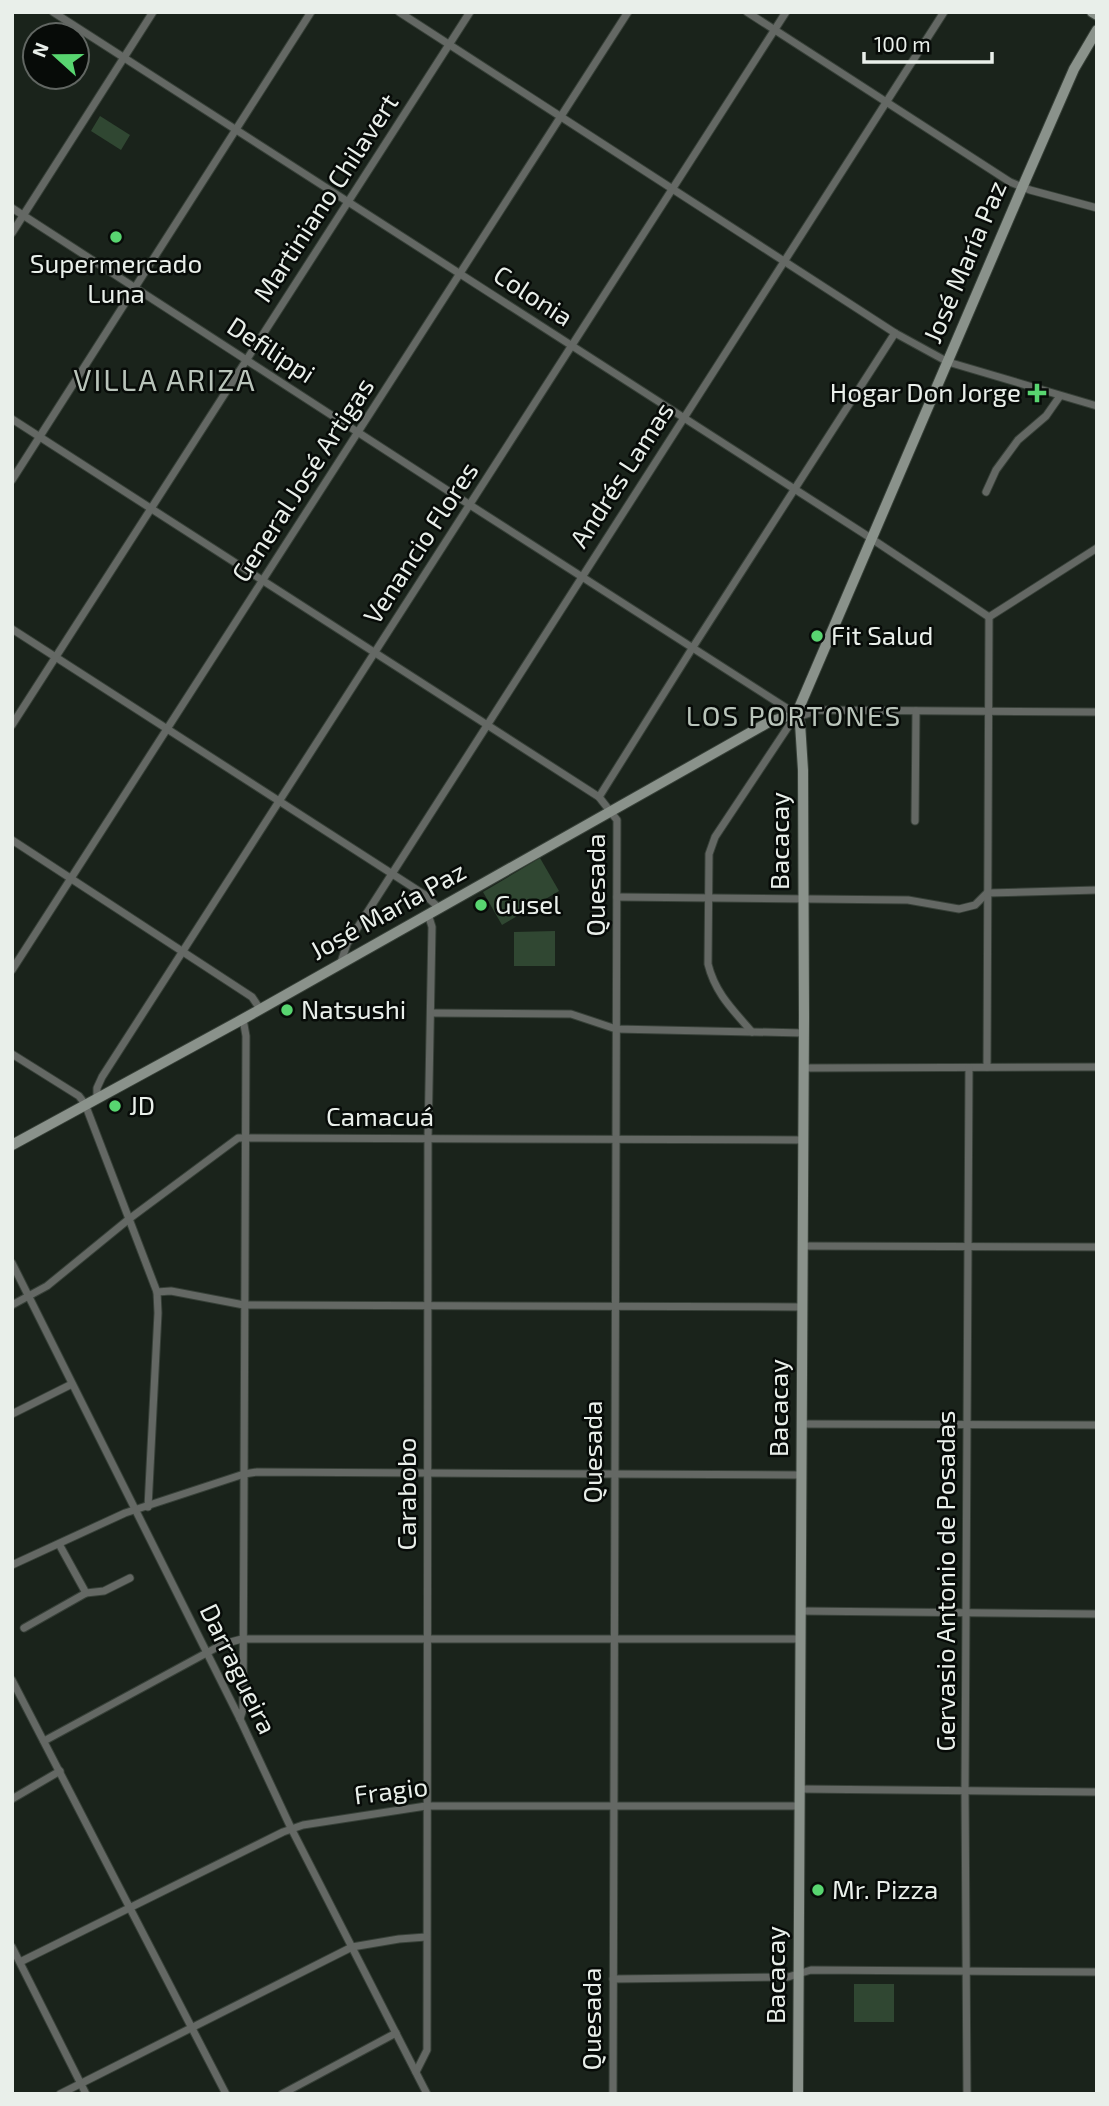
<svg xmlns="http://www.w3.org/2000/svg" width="1109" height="2106" viewBox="0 0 1109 2106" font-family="'Exo 2',sans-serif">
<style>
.green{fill:#304732}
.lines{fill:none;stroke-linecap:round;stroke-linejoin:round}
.street-casing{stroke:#374038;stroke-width:9}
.secondary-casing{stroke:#374038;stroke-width:12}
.street{stroke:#646864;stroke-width:7}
.secondary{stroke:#8a928b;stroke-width:10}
.poi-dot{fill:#58d570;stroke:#070b08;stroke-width:2.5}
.labels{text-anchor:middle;stroke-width:5;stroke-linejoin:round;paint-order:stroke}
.street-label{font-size:26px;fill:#e9efea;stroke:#070b08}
.poi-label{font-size:26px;fill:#e9efea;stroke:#070b08;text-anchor:start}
.neighbourhood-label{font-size:28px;letter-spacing:2px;fill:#b9c4ba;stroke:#070b08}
.quarter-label{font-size:30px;letter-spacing:2px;fill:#b9c4ba;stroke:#070b08}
</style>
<rect width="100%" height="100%" fill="#1a231b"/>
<!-- green -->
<g class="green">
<polygon points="100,116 130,135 121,150 91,131"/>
<polygon points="540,858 559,891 502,925 483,892"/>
<polygon points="555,931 555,966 514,966 514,932"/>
<rect x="854" y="1984" width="40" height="38"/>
</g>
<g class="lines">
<defs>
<g id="street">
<polyline points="53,12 866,535 989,617"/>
<polyline points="399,12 895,333 948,362 1097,406"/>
<polyline points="747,12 1010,182 1030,190 1097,208"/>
<polyline points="12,208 470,505 788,709"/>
<polyline points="12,233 153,12"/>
<polyline points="12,419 599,797 617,820 613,2094"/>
<polyline points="12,480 311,12"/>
<polyline points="986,492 996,470 1018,440 1046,416 1060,396"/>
<polyline points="989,617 1097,548"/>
<polyline points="12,629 425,895 439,908"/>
<polyline points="804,715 819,710 1097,712"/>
<polyline points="12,725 470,12"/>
<polyline points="599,797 693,647 895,333"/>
<polyline points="915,821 916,711"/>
<polyline points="12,840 252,997 260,1009"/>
<polyline points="617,897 908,900 959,909 975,905 987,893 1097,890"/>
<polyline points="341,962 347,944 944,12"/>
<polyline points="12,970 628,12"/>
<polyline points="431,1013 571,1014 616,1029 803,1033"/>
<path d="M752,1032c-19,-22 -37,-39 -44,-68l1,-110 6,-17 75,-113"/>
<polyline points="12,1054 79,1096 85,1104 157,1292 158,1313 148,1507"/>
<polyline points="987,1067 989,617"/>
<polyline points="804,1068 1097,1067"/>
<polyline points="97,1098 97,1088 102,1077 786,12"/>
<polyline points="802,1246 1097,1247"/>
<polyline points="12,1263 240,1719 291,1828 427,2094"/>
<polyline points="157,1292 171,1291 244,1305 803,1307"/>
<polyline points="12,1305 47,1286 129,1219 238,1138 804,1140"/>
<polyline points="12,1414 72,1384"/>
<polyline points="801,1424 1097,1425"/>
<polyline points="59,1544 86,1593"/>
<polyline points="12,1565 125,1513 244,1474 257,1472 801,1475"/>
<polyline points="800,1611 1097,1614"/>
<polyline points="24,1628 86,1593 104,1591 130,1578"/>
<polyline points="12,1680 226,2094"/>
<polyline points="240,1719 243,1709 246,1036 243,1019"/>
<polyline points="44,1741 223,1644 242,1639 800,1639"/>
<polyline points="800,1789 1097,1792"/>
<polyline points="12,1799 60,1771"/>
<polyline points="12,1947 86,2094"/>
<polyline points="20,1962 283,1832 303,1825 426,1806 800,1806"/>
<polyline points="613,1979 788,1977 811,1970 1097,1972"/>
<polyline points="416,2072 427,2050 428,1138 432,927 428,914"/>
<polyline points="60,2094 352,1947 399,1939 426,1937"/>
<polyline points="282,2094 396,2033"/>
<polyline points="967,2094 965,1790 969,1068"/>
</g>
<g id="secondary">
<polyline points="1092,12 1097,15"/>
<polyline points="799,708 1022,188 1074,69 1097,30"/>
<polyline points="12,1145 243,1019 769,722 785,717"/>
<polyline points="798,2094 804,1017 803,770 800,723"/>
</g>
</defs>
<!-- street casing -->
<use href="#street" class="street-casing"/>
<!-- secondary casing -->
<use href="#secondary" class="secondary-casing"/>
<!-- street -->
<use href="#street" class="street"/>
<!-- secondary -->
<use href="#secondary" class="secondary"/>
</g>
<!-- markers -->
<g class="poi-dot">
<circle cx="116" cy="237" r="7"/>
<path d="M1033.5 382.5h7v7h7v7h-7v7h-7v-7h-7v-7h7z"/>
<circle cx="817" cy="636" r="7"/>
<circle cx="481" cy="905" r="7"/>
<circle cx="287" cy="1010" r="7"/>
<circle cx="115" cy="1106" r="7"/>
<circle cx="818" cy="1890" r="7"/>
</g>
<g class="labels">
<!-- street labels -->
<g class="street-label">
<text transform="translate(326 198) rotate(-57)" y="9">Martiniano Chilavert</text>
<text transform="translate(965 262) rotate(-67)" y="9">José María Paz</text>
<text transform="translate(533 296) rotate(33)" y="9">Colonia</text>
<text transform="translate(271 350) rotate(33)" y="9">Defilippi</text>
<text transform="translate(622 475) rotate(-57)" y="9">Andrés Lamas</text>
<text transform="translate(303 480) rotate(-57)" y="9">General José Artigas</text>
<text transform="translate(421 543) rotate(-57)" y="9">Venancio Flores</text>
<text transform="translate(780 841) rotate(-90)" y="9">Bacacay</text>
<text transform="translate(596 885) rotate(-90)" y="9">Quesada</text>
<text transform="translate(388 911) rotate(-29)" y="9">José María Paz</text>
<text x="380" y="1126">Camacuá</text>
<text transform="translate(779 1408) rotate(-90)" y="9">Bacacay</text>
<text transform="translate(593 1452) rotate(-90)" y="9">Quesada</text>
<text transform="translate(407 1494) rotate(-90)" y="9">Carabobo</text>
<text transform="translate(946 1581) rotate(-90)" y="9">Gervasio Antonio de Posadas</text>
<text transform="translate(238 1669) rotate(64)" y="9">Darragueira</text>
<text transform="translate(391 1791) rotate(-7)" y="9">Fragio</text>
<text transform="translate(776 1975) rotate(-90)" y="9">Bacacay</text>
<text transform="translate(592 2019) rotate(-90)" y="9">Quesada</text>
</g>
<!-- poi labels -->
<g class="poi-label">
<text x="116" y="273" text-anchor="middle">Supermercado<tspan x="116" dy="30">Luna</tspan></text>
<text x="1021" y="402" text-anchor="end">Hogar Don Jorge</text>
<text x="831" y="645">Fit Salud</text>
<text x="495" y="914">Gusel</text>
<text x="301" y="1019">Natsushi</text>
<text x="129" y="1115">JD</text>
<text x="832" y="1899">Mr. Pizza</text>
</g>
<!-- neighbourhood labels -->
<g class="neighbourhood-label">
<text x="794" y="726">LOS PORTONES</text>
</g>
<!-- quarter labels -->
<g class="quarter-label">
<text x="165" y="391">VILLA ARIZA</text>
</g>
</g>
<!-- border -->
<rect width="1109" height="2106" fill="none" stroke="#e9efea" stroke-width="28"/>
<!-- north arrow -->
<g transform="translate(56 56) rotate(291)"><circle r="33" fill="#070b08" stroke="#616662" stroke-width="2"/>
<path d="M0-5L12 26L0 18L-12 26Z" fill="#58d570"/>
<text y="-10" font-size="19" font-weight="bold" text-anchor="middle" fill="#e9efea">N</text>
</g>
<!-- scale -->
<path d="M864 52v10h128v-10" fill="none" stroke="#e9efea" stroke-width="3.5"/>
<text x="874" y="52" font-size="21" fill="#e9efea" stroke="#070b08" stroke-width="5" paint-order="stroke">100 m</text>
</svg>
